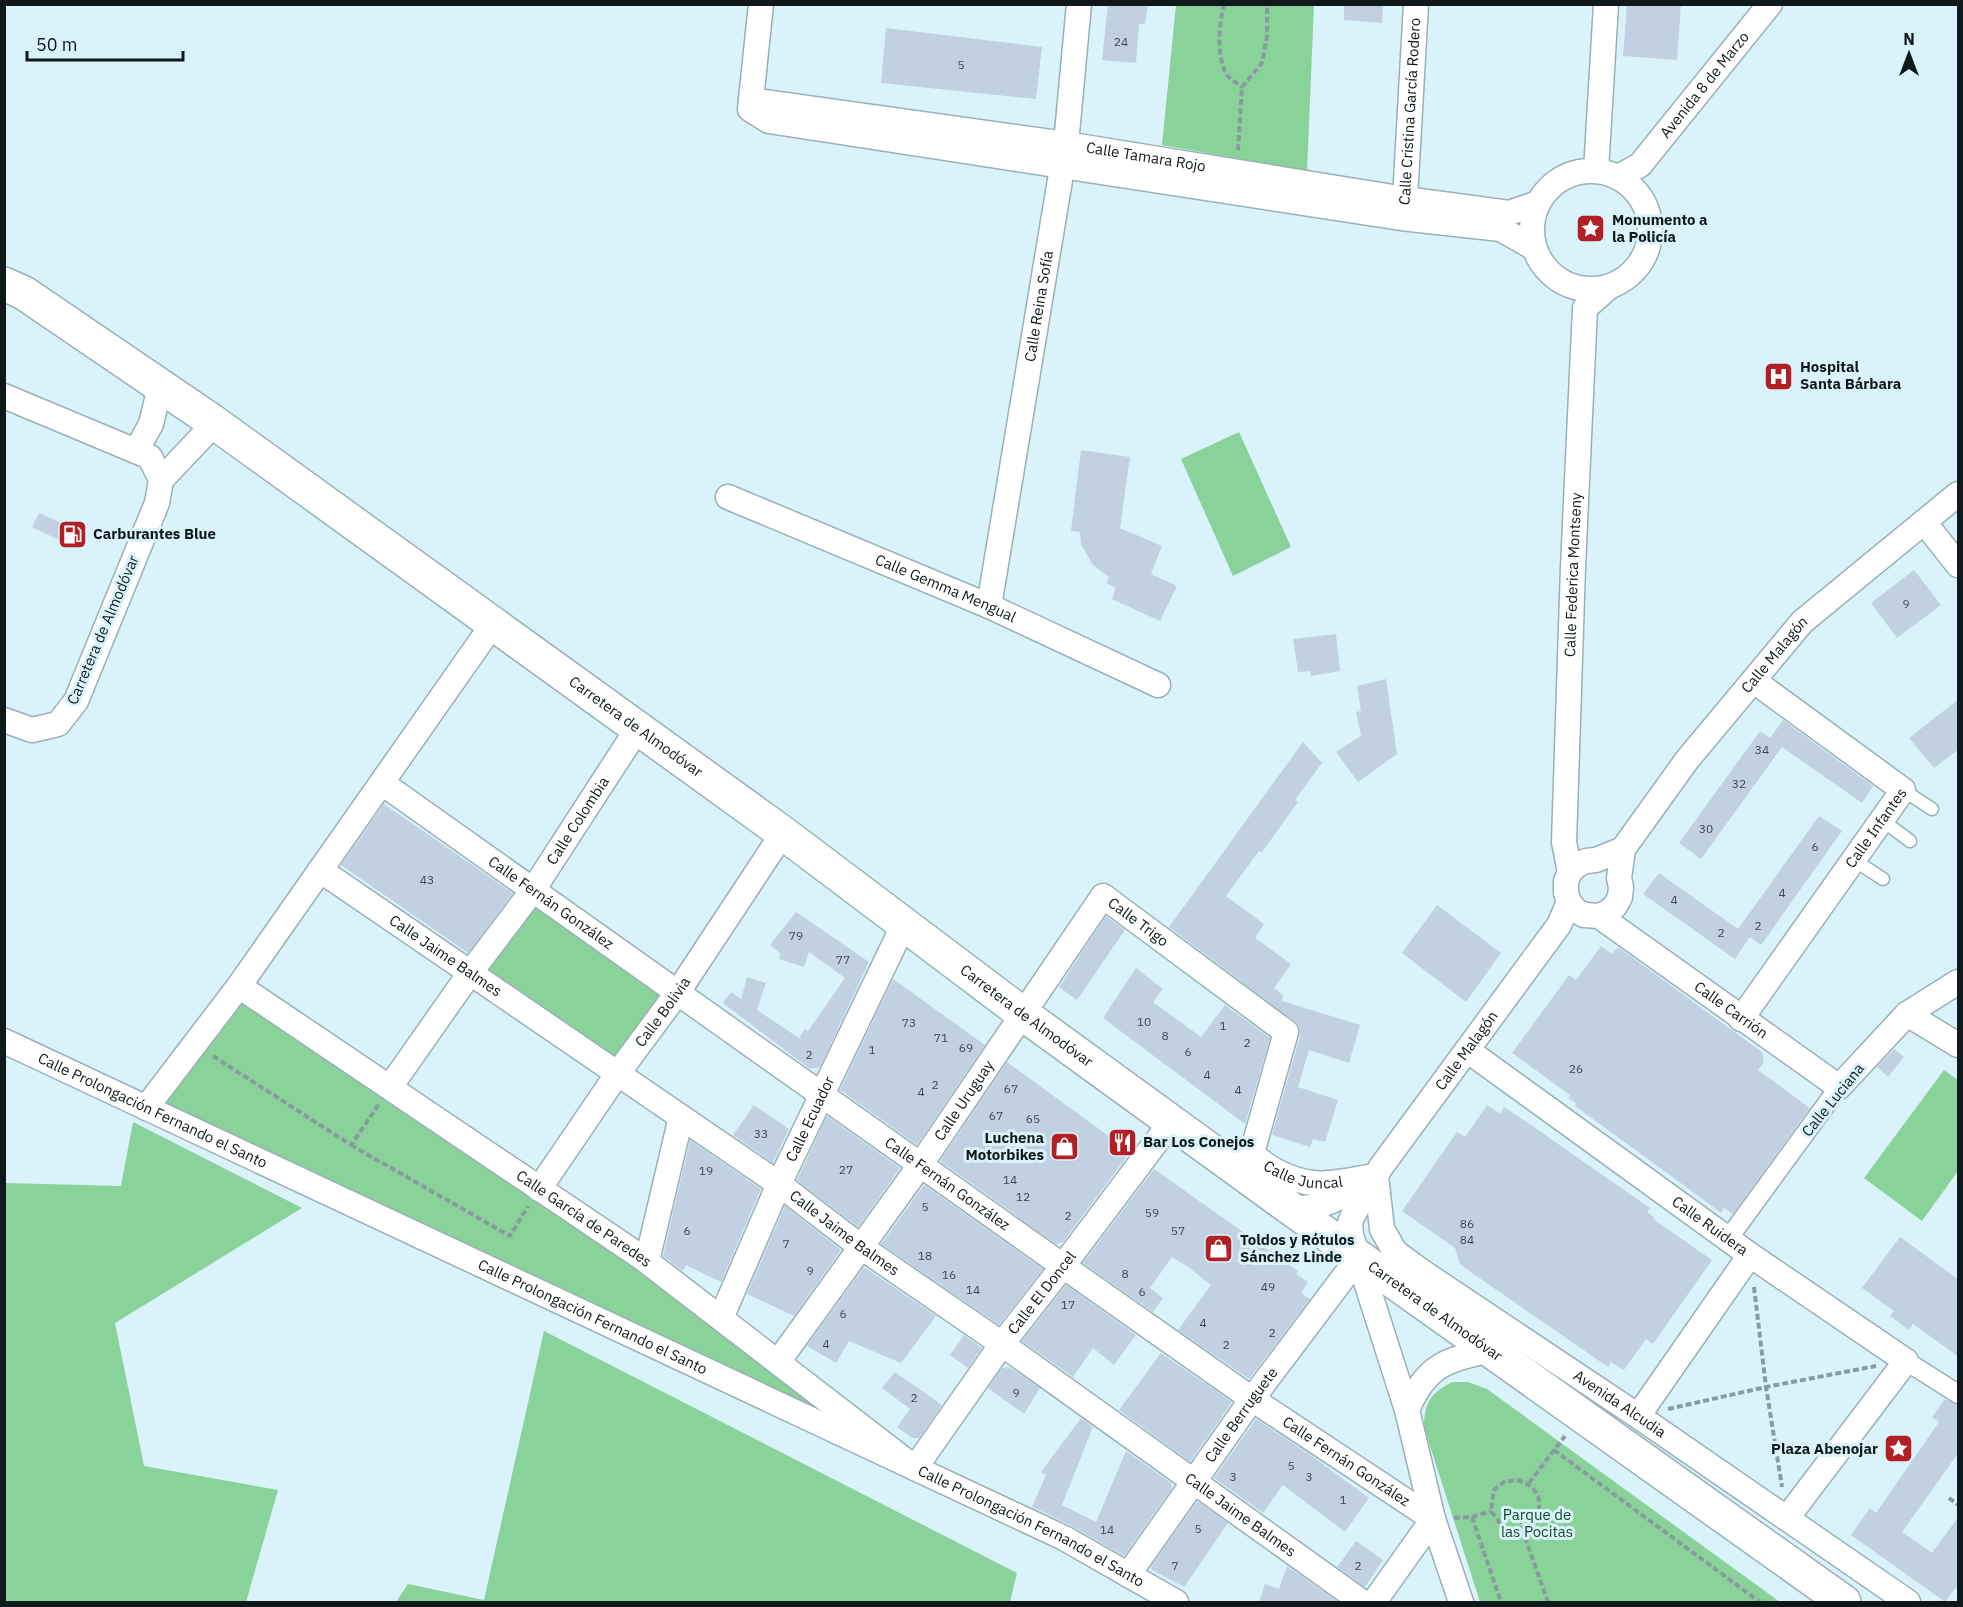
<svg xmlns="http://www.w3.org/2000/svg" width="1963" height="1607" viewBox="0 0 1963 1607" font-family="'IBM Plex Sans',sans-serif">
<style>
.green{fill:#89d299}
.building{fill:#c2d1e1}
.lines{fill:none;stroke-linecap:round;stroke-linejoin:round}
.service-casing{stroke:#99b0b7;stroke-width:15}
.pedestrian-casing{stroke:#99b0b7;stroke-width:21}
.minor-casing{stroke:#99b0b7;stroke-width:27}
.secondary-casing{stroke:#99b0b7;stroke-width:36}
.path{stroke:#889ba1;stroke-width:4;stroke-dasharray:6 3;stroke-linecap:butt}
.service{stroke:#fff;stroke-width:12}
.pedestrian{stroke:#fff;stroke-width:18}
.minor{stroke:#fff;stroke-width:24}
.secondary{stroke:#fff;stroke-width:33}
.labels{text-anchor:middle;stroke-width:6;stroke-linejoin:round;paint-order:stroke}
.number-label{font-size:12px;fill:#3c464c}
.street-label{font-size:15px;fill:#0f181a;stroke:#daf3fb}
.poi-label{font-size:15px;font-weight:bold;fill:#0f181a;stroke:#daf3fb;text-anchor:start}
.park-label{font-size:15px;fill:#114c25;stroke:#daf3fb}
</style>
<rect width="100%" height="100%" fill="#daf3fb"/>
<!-- green -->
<g class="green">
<polygon points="1176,5 1314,5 1307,171 1162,145"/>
<polygon points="1239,432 1291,547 1233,576 1181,459"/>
<polygon points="533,890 678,992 618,1073 470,973"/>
<polygon points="239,986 390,1087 915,1468 154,1097"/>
<polygon points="1944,1070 1958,1080 1958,1171 1922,1221 1864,1178"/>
<polygon points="133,1122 302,1208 115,1323 144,1466 278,1490 246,1602 5,1602 5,1183 121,1186"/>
<polygon points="544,1331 1017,1573 1010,1602 396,1602 408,1584 484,1600"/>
<path d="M1452,1382h16l19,7 293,213h-300l-56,-175c0,-25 7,-34 28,-45z"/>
</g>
<!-- building -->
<g class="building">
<polygon points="1108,4 1148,4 1145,24 1139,24 1136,63 1102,60"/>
<polygon points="1344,4 1383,4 1382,23 1344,20"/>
<polygon points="1627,4 1681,4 1677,60 1623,56"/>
<polygon points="886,28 1042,47 1036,99 881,83"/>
<polygon points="1081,450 1130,457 1120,528 1162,546 1151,574 1177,586 1160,621 1112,599 1116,588 1106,583 1109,577 1093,565 1081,544 1080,532 1071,531"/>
<polygon points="39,513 68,526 61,541 32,527"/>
<polygon points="1914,570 1941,605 1897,638 1871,603"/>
<polygon points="1336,634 1340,671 1311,676 1310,671 1298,672 1293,639"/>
<polygon points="1386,679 1397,754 1358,782 1336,752 1361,736 1356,712 1361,711 1357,686"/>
<polygon points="1959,699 1959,749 1934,768 1909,738"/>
<polygon points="1783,720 1873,786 1862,803 1782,747 1701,859 1679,843 1760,731 1770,738"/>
<polygon points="1303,742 1322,763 1295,800 1298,802 1262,852 1259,851 1226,896 1264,924 1255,938 1291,964 1274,988 1283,995 1282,1001 1360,1025 1349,1063 1309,1050 1298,1087 1338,1100 1325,1142 1313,1139 1310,1147 1272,1135 1300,1036 1299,1027 1294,1021 1169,927"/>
<polygon points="384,804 513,893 468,953 341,865"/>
<polygon points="1819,816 1842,831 1761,945 1750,937 1735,959 1643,894 1659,873 1745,934 1738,929"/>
<polygon points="1437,905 1501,953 1466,1002 1402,953"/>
<polygon points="796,912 869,962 820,1067 810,1069 723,1003 731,992 741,999 747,977 766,983 757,1010 799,1038 805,1029 808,1031 845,978 809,952 804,967 779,959 780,953 770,945"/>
<polygon points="1106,916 1125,930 1077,1000 1059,987"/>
<polygon points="1601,946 1612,954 1618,947 1762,1052 1764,1062 1758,1070 1810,1108 1733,1214 1724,1208 1721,1213 1708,1203 1575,1106 1576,1103 1568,1098 1570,1095 1512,1053 1569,975 1576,980"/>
<polygon points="1136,968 1163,989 1153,1002 1201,1037 1225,1005 1270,1038 1245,1124 1103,1018"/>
<polygon points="893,979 985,1045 917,1145 840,1090"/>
<polygon points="1894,1049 1904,1057 1888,1077 1877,1067"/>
<polygon points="1007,1062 1128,1150 1128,1155 1063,1242 1056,1244 940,1161"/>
<polygon points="754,1105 789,1129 773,1163 733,1135"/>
<polygon points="1487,1105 1500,1114 1504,1107 1528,1123 1650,1208 1647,1212 1654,1217 1653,1219 1712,1260 1653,1344 1646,1339 1624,1370 1611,1362 1608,1367 1472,1273 1460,1264 1455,1248 1402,1211 1457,1132 1465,1137"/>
<polygon points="827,1116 900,1168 858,1227 797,1180"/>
<polygon points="690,1140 761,1189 721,1282 686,1265 683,1271 663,1256"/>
<polygon points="1154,1169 1298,1271 1296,1274 1308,1282 1301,1293 1310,1299 1249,1379 1178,1330 1211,1285 1188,1267 1172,1257 1150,1288 1163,1298 1153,1312 1083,1263"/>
<polygon points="924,1185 1043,1269 999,1325 881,1244"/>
<polygon points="785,1206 841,1250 794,1316 747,1294"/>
<polygon points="1900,1237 1959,1280 1959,1357 1913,1324 1909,1330 1890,1316 1894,1311 1862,1288"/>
<polygon points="864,1267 936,1316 901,1363 849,1341 836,1363 807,1346"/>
<polygon points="1066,1285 1136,1335 1114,1365 1093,1348 1073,1377 1022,1341"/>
<polygon points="964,1335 982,1348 968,1368 950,1355"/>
<polygon points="1161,1353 1232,1402 1190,1462 1119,1410"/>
<polygon points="1009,1367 1040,1388 1024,1414 988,1388 1002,1368"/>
<polygon points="895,1372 942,1405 919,1438 912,1438 897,1427 910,1409 882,1388"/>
<polygon points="1945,1399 1959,1405 1959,1452 1902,1532 1932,1553 1959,1516 1959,1584 1945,1602 1851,1535 1870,1508 1876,1513 1939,1422 1932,1417"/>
<polygon points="1081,1418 1093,1427 1062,1505 1096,1522 1126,1451 1171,1483 1172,1488 1124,1556 1070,1525 1032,1507 1046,1475 1041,1472"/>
<polygon points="1256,1419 1309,1454 1369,1498 1345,1532 1283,1485 1263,1513 1214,1478"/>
<polygon points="1199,1502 1228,1523 1184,1587 1152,1570 1151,1566 1196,1503"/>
<polygon points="1356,1541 1383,1560 1365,1587 1337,1567"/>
<polygon points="1287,1566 1338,1602 1259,1602 1265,1584 1279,1589"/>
</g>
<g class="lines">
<defs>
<g id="service">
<polyline points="1903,790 1932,809"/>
<polyline points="1882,820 1910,841"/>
<polyline points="1854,860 1883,879"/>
</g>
<g id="pedestrian">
<polyline points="1728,1239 1839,1087"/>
<polyline points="1906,1361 1958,1394"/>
</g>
<g id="minor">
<polyline points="761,4 750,109 769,121 1401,218 1501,229 1534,248"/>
<path id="s1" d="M751,100l315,44 339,55 104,14 29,-10"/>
<polyline points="1596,171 1606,4"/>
<circle cx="1591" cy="230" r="59"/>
<path id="s2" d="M1618,177l22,-12 130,-161"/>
<path id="s3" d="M1402,213l3,-14 11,-195"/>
<polyline points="4,396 150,457 161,480 157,503 76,701 58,724 32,730 4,720"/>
<polyline points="136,451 151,424 160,387"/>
<polyline points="161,480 215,423"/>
<path id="s4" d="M728,497l261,109 169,79"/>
<polyline points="1924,522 1958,565"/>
<path id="s5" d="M989,606l77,-462 13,-140"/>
<path id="s6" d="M382,783l681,483 189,133 181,120"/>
<path id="s7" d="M1623,849l-27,11 -10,1 -9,4 -7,7 -4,9v12l3,9 6,8 9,5 15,1 9,-4 7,-6 5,-9 1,-10 -2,-9 4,-29 64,-89 115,-138 156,-128"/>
<path id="s8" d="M320,870l459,314 82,63 141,97 360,258"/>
<path id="s9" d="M1570,872l-6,-30 9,-275 12,-259 24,-21"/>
<path id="s10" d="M1599,916l240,171 68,-73 51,-32"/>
<path id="s11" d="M239,986l402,271 274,211 87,-124 61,-78 109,-145"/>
<polyline points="1907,1014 1958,1045"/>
<path id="s12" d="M1741,1019l162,-229 -149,-109"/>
<path id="s13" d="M4,1041l1060,497 112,64"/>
<path id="s14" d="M1467,1050l283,205 156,106 -119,157"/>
<path id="s15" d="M390,1087l80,-114 63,-83 105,-162"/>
<polyline points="146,1108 239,986 493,624"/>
<path id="s16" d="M1376,1176l6,53 13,23 26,19 217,145 270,186"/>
<path id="s17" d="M539,1189l79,-116 60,-81 105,-159"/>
<path d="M1290,1208c30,2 51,-10 76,-26"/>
<polyline points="647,1261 681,1117"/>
<path id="s18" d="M721,1318l58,-134 125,-260"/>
<path id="s19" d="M778,1362l143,-198 182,-268 183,136 -34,121c18,19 50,33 77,30 16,-1 31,-5 47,-7"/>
<path d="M1407,1410c19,-45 39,-50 84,-60"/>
<polyline points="1638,1416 1750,1255"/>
<path id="s20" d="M1128,1575l124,-176 107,-142"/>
<polyline points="1374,1602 1433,1519"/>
<path id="s21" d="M1461,1602l-28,-83 -26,-109 -56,-175 -1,-12 3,-8 28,-48 178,-242 10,-23"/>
</g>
<g id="secondary">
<path id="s22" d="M4,284l20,9 191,130 568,410 240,181 267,194 554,394"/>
</g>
</defs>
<!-- service casing -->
<use href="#service" class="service-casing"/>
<!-- pedestrian casing -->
<use href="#pedestrian" class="pedestrian-casing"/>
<!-- minor casing -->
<use href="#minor" class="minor-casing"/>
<!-- secondary casing -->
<use href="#secondary" class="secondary-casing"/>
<!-- path -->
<g class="path">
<path d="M1224,4c-5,20 -8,53 3,71 3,4 11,9 15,12"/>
<polyline points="1238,150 1242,87 1262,63 1267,36 1267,4"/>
<polyline points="213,1056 351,1145 379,1104"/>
<polyline points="351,1145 510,1236 528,1206"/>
<polyline points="1754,1287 1766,1387 1782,1487"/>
<polyline points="1668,1409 1766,1387 1876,1366"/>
<polyline points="1554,1450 1760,1602"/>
<path d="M1517,1480c46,13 11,68 -17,43 -3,-3 -6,-8 -9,-12l3,-21 10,-8z"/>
<polyline points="1529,1483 1565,1436"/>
<polyline points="1949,1498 1958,1505"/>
<polyline points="1472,1517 1501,1602"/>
<polyline points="1454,1518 1472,1517 1491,1511"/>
<polyline points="1522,1529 1548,1602"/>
</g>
<!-- service -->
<use href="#service" class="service"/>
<!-- pedestrian -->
<use href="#pedestrian" class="pedestrian"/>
<!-- minor -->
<use href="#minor" class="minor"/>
<!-- secondary -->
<use href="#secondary" class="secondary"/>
</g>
<!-- icons -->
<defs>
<symbol id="sight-square" viewBox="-11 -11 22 22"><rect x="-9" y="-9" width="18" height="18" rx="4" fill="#b12025" stroke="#daf3fb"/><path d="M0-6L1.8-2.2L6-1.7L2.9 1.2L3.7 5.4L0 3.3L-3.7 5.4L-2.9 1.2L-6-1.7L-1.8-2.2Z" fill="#fff"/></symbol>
<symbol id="hospital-square" viewBox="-11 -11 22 22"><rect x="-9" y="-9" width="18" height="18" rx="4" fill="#b12025" stroke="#daf3fb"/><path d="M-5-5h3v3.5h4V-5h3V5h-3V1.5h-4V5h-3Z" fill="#fff"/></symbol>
<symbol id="fuel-square" viewBox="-11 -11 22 22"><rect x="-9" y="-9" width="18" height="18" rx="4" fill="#b12025" stroke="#daf3fb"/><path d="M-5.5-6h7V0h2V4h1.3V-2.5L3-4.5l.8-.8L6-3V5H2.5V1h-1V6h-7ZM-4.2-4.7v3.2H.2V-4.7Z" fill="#fff"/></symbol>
<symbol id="restaurant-square" viewBox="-11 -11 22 22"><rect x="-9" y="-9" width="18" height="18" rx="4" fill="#b12025" stroke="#daf3fb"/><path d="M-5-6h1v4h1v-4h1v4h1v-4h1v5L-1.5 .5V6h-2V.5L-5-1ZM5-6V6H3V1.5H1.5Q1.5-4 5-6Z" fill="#fff"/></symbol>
<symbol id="shop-square" viewBox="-11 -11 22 22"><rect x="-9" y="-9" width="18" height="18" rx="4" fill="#b12025" stroke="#daf3fb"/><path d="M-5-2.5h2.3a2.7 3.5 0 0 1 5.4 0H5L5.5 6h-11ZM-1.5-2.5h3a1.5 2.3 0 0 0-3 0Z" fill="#fff"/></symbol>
</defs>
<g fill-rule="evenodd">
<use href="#sight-square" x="1574" y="212" width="33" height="33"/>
<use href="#hospital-square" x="1762" y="360" width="33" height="33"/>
<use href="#fuel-square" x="56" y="518" width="33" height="33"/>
<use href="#restaurant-square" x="1106" y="1126" width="33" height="33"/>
<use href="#shop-square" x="1048" y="1130" width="33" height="33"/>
<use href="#shop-square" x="1202" y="1232" width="33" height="33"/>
<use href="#sight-square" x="1882" y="1432" width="33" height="33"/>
</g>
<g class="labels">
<!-- number labels -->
<g class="number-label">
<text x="1121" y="46">24</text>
<text x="961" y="69">5</text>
<text x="1906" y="608">9</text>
<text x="1762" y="754">34</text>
<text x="1739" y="788">32</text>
<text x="1706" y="833">30</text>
<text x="1815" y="851">6</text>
<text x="427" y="884">43</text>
<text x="1782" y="897">4</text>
<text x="1674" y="904">4</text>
<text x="1758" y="930">2</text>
<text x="1721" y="937">2</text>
<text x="796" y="940">79</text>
<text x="843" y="964">77</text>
<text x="1144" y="1026">10</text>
<text x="909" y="1027">73</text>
<text x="1223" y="1030">1</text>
<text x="1165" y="1040">8</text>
<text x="941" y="1042">71</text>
<text x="1247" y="1047">2</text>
<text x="966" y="1052">69</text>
<text x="872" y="1054">1</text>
<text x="1188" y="1056">6</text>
<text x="809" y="1059">2</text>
<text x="1576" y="1073">26</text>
<text x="1207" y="1079">4</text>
<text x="935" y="1089">2</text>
<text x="1011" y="1093">67</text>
<text x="1238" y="1094">4</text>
<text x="921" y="1096">4</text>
<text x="996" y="1120">67</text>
<text x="1033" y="1123">65</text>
<text x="761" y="1138">33</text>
<text x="846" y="1174">27</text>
<text x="706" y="1175">19</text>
<text x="1010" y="1184">14</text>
<text x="1023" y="1201">12</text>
<text x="925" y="1211">5</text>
<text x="1152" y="1217">59</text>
<text x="1068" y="1220">2</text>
<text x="1467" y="1228">86</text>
<text x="687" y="1235">6</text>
<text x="1178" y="1235">57</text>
<text x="1467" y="1244">84</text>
<text x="786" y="1248">7</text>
<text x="925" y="1260">18</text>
<text x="810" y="1275">9</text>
<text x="1125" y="1278">8</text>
<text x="949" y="1279">16</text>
<text x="1268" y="1291">49</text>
<text x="973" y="1294">14</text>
<text x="1142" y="1296">6</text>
<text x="1068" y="1309">17</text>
<text x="843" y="1318">6</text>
<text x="1203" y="1327">4</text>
<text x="1272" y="1337">2</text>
<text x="826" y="1348">4</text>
<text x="1226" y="1349">2</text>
<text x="1016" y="1397">9</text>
<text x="914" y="1402">2</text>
<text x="1291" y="1470">5</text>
<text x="1233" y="1481">3</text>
<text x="1309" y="1481">3</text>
<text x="1343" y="1504">1</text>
<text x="1198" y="1533">5</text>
<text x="1107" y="1534">14</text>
<text x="1175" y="1570">7</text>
<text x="1358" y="1570">2</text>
</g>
<!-- street labels -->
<g class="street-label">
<text dy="5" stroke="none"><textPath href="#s2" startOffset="128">Avenida 8 de Marzo</textPath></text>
<text dy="5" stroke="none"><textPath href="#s3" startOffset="102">Calle Cristina García Rodero</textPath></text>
<text dy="5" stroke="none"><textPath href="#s1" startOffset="399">Calle Tamara Rojo</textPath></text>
<text dy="5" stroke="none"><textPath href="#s5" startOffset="304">Calle Reina Sofía</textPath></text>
<text dy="5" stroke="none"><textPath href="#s9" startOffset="298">Calle Federica Montseny</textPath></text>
<text dy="5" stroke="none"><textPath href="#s4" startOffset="236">Calle Gemma Mengual</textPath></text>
<text transform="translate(103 630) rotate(-67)" y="5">Carretera de Almodóvar</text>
<text dy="5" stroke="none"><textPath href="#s7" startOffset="450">Calle Malagón</textPath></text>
<text dy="5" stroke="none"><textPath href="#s22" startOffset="772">Carretera de Almodóvar</textPath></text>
<text dy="5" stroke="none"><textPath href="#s15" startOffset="326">Calle Colombia</textPath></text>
<text dy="5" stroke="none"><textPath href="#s12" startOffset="234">Calle Infantes</textPath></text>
<text dy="5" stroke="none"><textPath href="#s6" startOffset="207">Calle Fernán González</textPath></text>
<text dy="5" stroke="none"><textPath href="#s19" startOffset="612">Calle Trigo</textPath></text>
<text dy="5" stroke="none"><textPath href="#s8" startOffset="152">Calle Jaime Balmes</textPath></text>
<text dy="5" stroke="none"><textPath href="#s10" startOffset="162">Calle Carrión</textPath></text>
<text dy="5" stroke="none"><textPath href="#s17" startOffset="216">Calle Bolivia</textPath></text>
<text dy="5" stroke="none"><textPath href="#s22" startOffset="1258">Carretera de Almodóvar</textPath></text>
<text dy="5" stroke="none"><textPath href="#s21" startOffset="604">Calle Malagón</textPath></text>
<text dy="5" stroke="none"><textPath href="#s19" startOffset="321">Calle Uruguay</textPath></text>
<text transform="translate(1833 1100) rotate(-51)" y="5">Calle Luciana</text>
<text dy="5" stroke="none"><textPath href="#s13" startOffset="164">Calle Prolongación Fernando el Santo</textPath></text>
<text dy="5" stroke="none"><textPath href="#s18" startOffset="218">Calle Ecuador</textPath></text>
<text dy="5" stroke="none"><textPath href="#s19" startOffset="980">Calle Juncal</textPath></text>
<text dy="5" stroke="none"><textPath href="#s6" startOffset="693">Calle Fernán González</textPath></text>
<text dy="5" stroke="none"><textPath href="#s11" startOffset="416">Calle García de Paredes</textPath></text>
<text dy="5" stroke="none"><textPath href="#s14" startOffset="300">Calle Ruidera</textPath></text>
<text dy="5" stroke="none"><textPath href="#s8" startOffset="638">Calle Jaime Balmes</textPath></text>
<text dy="5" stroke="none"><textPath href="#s11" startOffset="1047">Calle El Doncel</textPath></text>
<text dy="5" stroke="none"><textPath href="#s22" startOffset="1762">Carretera de Almodóvar</textPath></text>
<text dy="5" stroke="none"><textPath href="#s13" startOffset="650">Calle Prolongación Fernando el Santo</textPath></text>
<text dy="5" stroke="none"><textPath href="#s16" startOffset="351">Avenida Alcudia</textPath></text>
<text dy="5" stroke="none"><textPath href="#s20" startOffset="196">Calle Berruguete</textPath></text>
<text dy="5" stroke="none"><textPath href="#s6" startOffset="1179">Calle Fernán González</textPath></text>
<text dy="5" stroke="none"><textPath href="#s8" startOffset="1124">Calle Jaime Balmes</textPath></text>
<text dy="5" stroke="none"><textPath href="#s13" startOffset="1136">Calle Prolongación Fernando el Santo</textPath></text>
</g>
<!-- poi labels -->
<g class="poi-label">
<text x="1612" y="225">Monumento a<tspan x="1612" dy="17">la Policía</tspan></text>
<text x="1800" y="372">Hospital<tspan x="1800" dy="17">Santa Bárbara</tspan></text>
<text x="93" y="539">Carburantes Blue</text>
<text x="1044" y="1143" text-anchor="end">Luchena<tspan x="1044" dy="17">Motorbikes</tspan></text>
<text x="1143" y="1147">Bar Los Conejos</text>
<text x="1240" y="1245">Toldos y Rótulos<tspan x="1240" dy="17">Sánchez Linde</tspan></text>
<text x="1878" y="1454" text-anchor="end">Plaza Abenojar</text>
</g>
<!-- park labels -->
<g class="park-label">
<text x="1537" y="1520">Parque de<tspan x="1537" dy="17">las Pocitas</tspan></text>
</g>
</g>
<!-- border -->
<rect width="1963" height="1607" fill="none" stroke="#0f181a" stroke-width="12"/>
<!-- north arrow -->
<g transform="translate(1909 54)" stroke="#daf3fb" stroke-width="4.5" paint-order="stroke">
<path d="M0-4.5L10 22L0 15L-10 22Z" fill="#0f181a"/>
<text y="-9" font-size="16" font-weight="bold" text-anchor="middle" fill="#0f181a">N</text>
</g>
<!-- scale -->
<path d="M27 51v9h156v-9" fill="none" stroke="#0f181a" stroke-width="3"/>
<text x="36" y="51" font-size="18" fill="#0f181a" stroke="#daf3fb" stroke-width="4.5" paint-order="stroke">50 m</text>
</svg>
